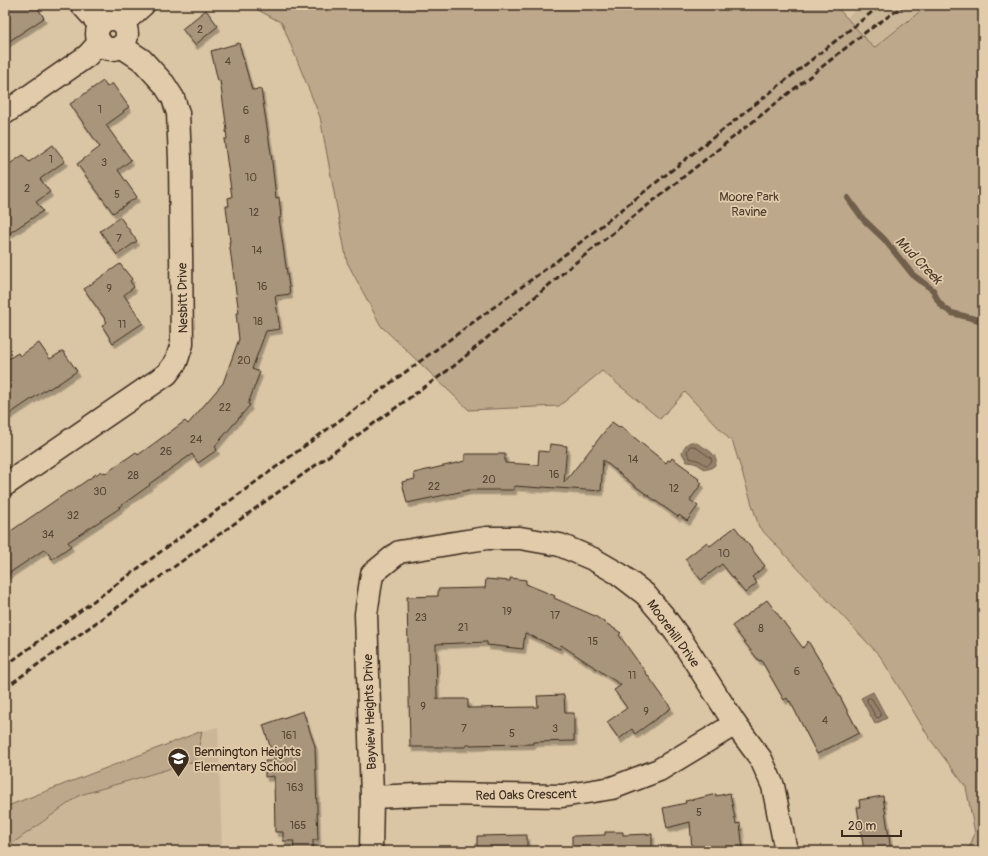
<svg xmlns="http://www.w3.org/2000/svg" width="988" height="856" viewBox="0 0 988 856" font-family="Pangolin,sans-serif">
<style>
.built{fill:#cbb798}
.green{fill:#bda88c;stroke:#7c6955}
.water{fill:#95816a;stroke:#715e4c}
.lines{fill:none;stroke-linecap:round;stroke-linejoin:round}
.shore{stroke:#5f4d3c;stroke-width:1}
.stream{stroke:#715e4c;stroke-width:6}
.building{fill:#a9957b;stroke:#3b2a1e;filter:url(#shadow)}
.street-casing{stroke:#3b2a1e;stroke-width:25}
.street{stroke:#e1cbaa;stroke-width:22}
.rail{stroke:#3b2a1e;stroke-width:3;stroke-dasharray:6 3;stroke-linecap:butt}
.labels{text-anchor:middle;stroke-width:3.5;stroke-linejoin:round;paint-order:stroke}
.number-label{font-size:11px;fill:#564535}
.park-label{font-size:13px;fill:#4e3d2e;stroke:#e1cbaa}
.street-label{font-size:13px;fill:#3b2a1e;stroke:#e1cbaa}
.poi-label{font-size:13px;fill:#3b2a1e;stroke:#e1cbaa;text-anchor:start}
.water-label{font-size:14px;font-style:italic;fill:#4d3b2d;stroke:#e1cbaa}
</style>
<defs>
<filter id="shadow"><feDropShadow dx="2.5" dy="4.5" stdDeviation="0" flood-color="#0004"/></filter>
</defs>
<rect width="100%" height="100%" fill="#dac5a4"/>
<filter id="ink" filterUnits="userSpaceOnUse"><feTurbulence type="fractalNoise" baseFrequency=".025" numOctaves="2"/><feDisplacementMap in="SourceGraphic" scale="8" xChannelSelector="R" yChannelSelector="G"/><feConvolveMatrix kernelMatrix="1 2 1 2 8 2 1 2 1" color-interpolation-filters="sRGB"/></filter>
<g filter="url(#ink)">
<!-- built -->
<g class="built">
<polygon points="863,5 928,5 874,48 846,18"/>
<polygon points="218,727 222,851 5,851 5,848 13,843 80,795 196,761 202,731"/>
</g>
<!-- green -->
<g class="green">
<polygon points="249,5 835,5 874,48 928,5 983,5 983,851 968,851 975,833 966,787 930,739 880,656 759,527 733,443 685,392 660,419 602,371 559,406 469,410 381,326 347,262 320,117 282,23"/>
<polygon points="202,731 196,761 80,795 13,843 5,848 5,807"/>
</g>
<!-- water -->
<g class="water">
<path d="M691,442h4c7,5 28,13 19,24 -2,1 -4,3 -6,3 -4,1 -7,-3 -11,-5 -3,-1 -7,-2 -10,-2l-5,-9c2,-5 3,-9 9,-11z"/>
<polygon points="873,692 887,718 875,724 861,698"/>
</g>
<g class="lines">
<!-- shore -->
<g class="shore">
<path d="M691,446h3l17,12 1,2c-5,10 -8,2 -15,0 -2,-1 -5,-1 -7,-2l-3,-6 2,-5z"/>
<polygon points="870,698 872,699 881,715 880,717 878,718 876,717 867,701 867,699"/>
</g>
<!-- stream -->
<polyline class="stream" points="848,198 863,219 884,239 913,275 933,290 938,301 944,308 952,313 979,320 983,323"/>
</g>
<!-- building -->
<g class="building">
<polygon points="5,5 36,5 44,18 5,44"/>
<polygon points="206,10 218,26 195,45 182,29"/>
<polygon points="239,43 252,90 261,89 271,153 276,198 279,197 281,217 279,218 290,294 275,296 280,329 266,331 252,369 260,372 248,404 250,405 215,446 217,450 198,463 192,454 149,484 150,485 119,507 120,508 68,542 71,546 52,559 45,549 5,576 5,535 69,491 70,492 96,474 96,475 101,471 102,473 105,472 106,473 136,452 138,455 185,421 188,424 223,383 239,339 236,313 239,313 229,242 230,242 226,206 229,206 228,198 232,197 224,139 227,139 226,130 227,130 220,80 218,81 211,51"/>
<polygon points="103,81 107,87 112,83 129,107 123,111 124,112 106,125 131,160 118,170 137,197 113,213 77,164 100,147 70,104"/>
<polygon points="53,145 65,161 40,179 50,192 36,202 43,211 5,236 5,167 23,155 29,162"/>
<polygon points="120,217 137,241 117,255 100,231"/>
<polygon points="120,264 132,279 130,281 134,287 124,295 143,323 113,343 102,326 107,322 84,289"/>
<polygon points="39,343 50,359 63,351 77,371 55,386 55,385 49,389 48,388 5,417 5,361 18,353 20,356"/>
<polygon points="612,422 619,427 620,426 666,463 668,460 670,461 672,458 690,471 689,472 699,479 698,480 702,483 690,500 698,506 687,521 679,515 678,517 635,486 603,460 601,491 542,487 542,488 514,486 514,490 469,490 407,503 402,482 415,479 414,473 465,461 465,454 505,454 505,463 538,465 539,451 549,452 550,444 567,446 564,483"/>
<polygon points="735,527 765,566 752,577 757,583 745,593 722,564 701,580 685,559 707,542 710,546"/>
<polygon points="510,578 526,580 526,584 555,596 554,598 595,616 621,633 619,635 671,708 635,734 632,729 619,739 607,722 627,708 614,690 621,685 561,645 560,649 525,633 523,649 487,645 487,642 436,644 437,699 466,699 467,700 468,700 468,708 538,707 537,696 564,695 565,713 574,713 574,741 533,742 533,744 466,745 466,747 410,747 407,597 438,596 438,589 485,588 486,579 510,581"/>
<polygon points="767,600 803,648 808,641 828,674 859,733 817,754 790,701 789,702 787,698 784,700 761,660 759,661 732,626"/>
<polygon points="303,711 315,746 318,840 313,840 313,851 293,851 294,841 283,841 283,832 275,832 274,776 265,777 265,761 275,761 263,725"/>
<polygon points="730,793 736,824 740,823 743,851 692,851 690,822 667,828 663,808 686,803 685,801 700,798 716,794 716,796"/>
<polygon points="883,796 891,851 864,851 857,807 860,807 859,800"/>
<polygon points="605,832 623,832 623,835 652,834 652,851 572,851 572,836 605,835"/>
<polygon points="527,835 527,851 477,851 477,836"/>
</g>
<g class="lines">
<defs>
<g id="street">
<polyline points="82,5 100,25"/>
<circle cx="112" cy="34" r="15"/>
<polyline points="123,23 143,5"/>
<polyline points="5,113 87,56 100,42"/>
<polyline points="5,485 167,374 176,362 182,344 180,159 178,113 173,98 164,84 142,60 121,46"/>
<polyline points="372,797 440,794 562,796 612,788 659,770 735,724"/>
<polyline points="371,851 372,797 366,614 372,574 399,552 460,542 487,538 520,538 560,545 593,559 619,574 645,594 662,614 682,641 735,724 761,759 773,786 786,851"/>
</g>
</defs>
<!-- street casing -->
<use href="#street" class="street-casing"/>
<!-- street -->
<use href="#street" class="street"/>
<!-- rail -->
<g class="rail">
<polyline points="5,666 558,260 881,5"/>
<polyline points="5,688 454,366 570,267 867,31 905,5"/>
</g>
</g>
</g>
<!-- icons -->
<defs>
<symbol id="school-pin" viewBox="-11 -11 22 30"><path d="M0 17L-7.5 6A9.5 9.5 0 1 1 7.5 6Z" fill="#3b2a1e" stroke="#e1cbaa"/><path d="M0-5L7-2L0 1L-7-2ZM-4 1L0 2.5L4 1V4Q0 6-4 4Z" fill="#fff"/></symbol>
</defs>
<g fill-rule="evenodd">
<use href="#school-pin" x="166" y="746" width="25" height="34"/>
</g>
<g class="labels">
<!-- number labels -->
<g class="number-label">
<text x="200" y="33">2</text>
<text x="228" y="65">4</text>
<text x="100" y="113">1</text>
<text x="246" y="114">6</text>
<text x="247" y="143">8</text>
<text x="51" y="163">1</text>
<text x="104" y="166">3</text>
<text x="251" y="181">10</text>
<text x="27" y="192">2</text>
<text x="117" y="198">5</text>
<text x="254" y="216">12</text>
<text x="119" y="242">7</text>
<text x="257" y="254">14</text>
<text x="262" y="290">16</text>
<text x="109" y="292">9</text>
<text x="258" y="325">18</text>
<text x="122" y="328">11</text>
<text x="244" y="364">20</text>
<text x="225" y="411">22</text>
<text x="196" y="443">24</text>
<text x="166" y="455">26</text>
<text x="633" y="463">14</text>
<text x="554" y="478">16</text>
<text x="133" y="479">28</text>
<text x="489" y="483">20</text>
<text x="434" y="490">22</text>
<text x="674" y="492">12</text>
<text x="100" y="495">30</text>
<text x="73" y="519">32</text>
<text x="48" y="538">34</text>
<text x="724" y="557">10</text>
<text x="507" y="615">19</text>
<text x="555" y="619">17</text>
<text x="421" y="621">23</text>
<text x="463" y="631">21</text>
<text x="761" y="632">8</text>
<text x="593" y="645">15</text>
<text x="797" y="675">6</text>
<text x="632" y="679">11</text>
<text x="423" y="710">9</text>
<text x="646" y="715">9</text>
<text x="825" y="724">4</text>
<text x="464" y="732">7</text>
<text x="555" y="732">3</text>
<text x="512" y="737">5</text>
<text x="289" y="739">161</text>
<text x="295" y="791">163</text>
<text x="699" y="816">5</text>
<text x="298" y="829">165</text>
</g>
<!-- park labels -->
<g class="park-label">
<text x="749" y="201">Moore Park<tspan x="749" dy="15">Ravine</tspan></text>
</g>
<!-- street labels -->
<g class="street-label">
<text transform="translate(182 298) rotate(-91)" y="5">Nesbitt Drive</text>
<text transform="translate(674 633) rotate(54)" y="5">Moorehill Drive</text>
<text transform="translate(369 712) rotate(-92)" y="5">Bayview Heights Drive</text>
<text transform="translate(526 794) rotate(-1)" y="5">Red Oaks Crescent</text>
</g>
<!-- poi labels -->
<g class="poi-label">
<text x="194" y="756">Bennington Heights<tspan x="194" dy="15">Elementary School</tspan></text>
</g>
<!-- water labels -->
<g class="water-label">
<text transform="translate(919 260) rotate(46)" y="5">Mud Creek</text>
</g>
</g>
<!-- margin -->
<rect width="988" height="856" fill="none" stroke="#e1cbaa" stroke-width="20"/>
<rect x="10" y="10" width="968" height="836" fill="none" stroke="#3b2a1e" stroke-width="1.5" filter="url(#ink)"/>
<!-- scale -->
<path d="M842 830v6h59v-6" fill="none" stroke="#3b2a1e" stroke-width="2"/>
<text x="848" y="830" font-size="12" fill="#3b2a1e" stroke="#e1cbaa" stroke-width="3" paint-order="stroke">20 m</text>
</svg>
